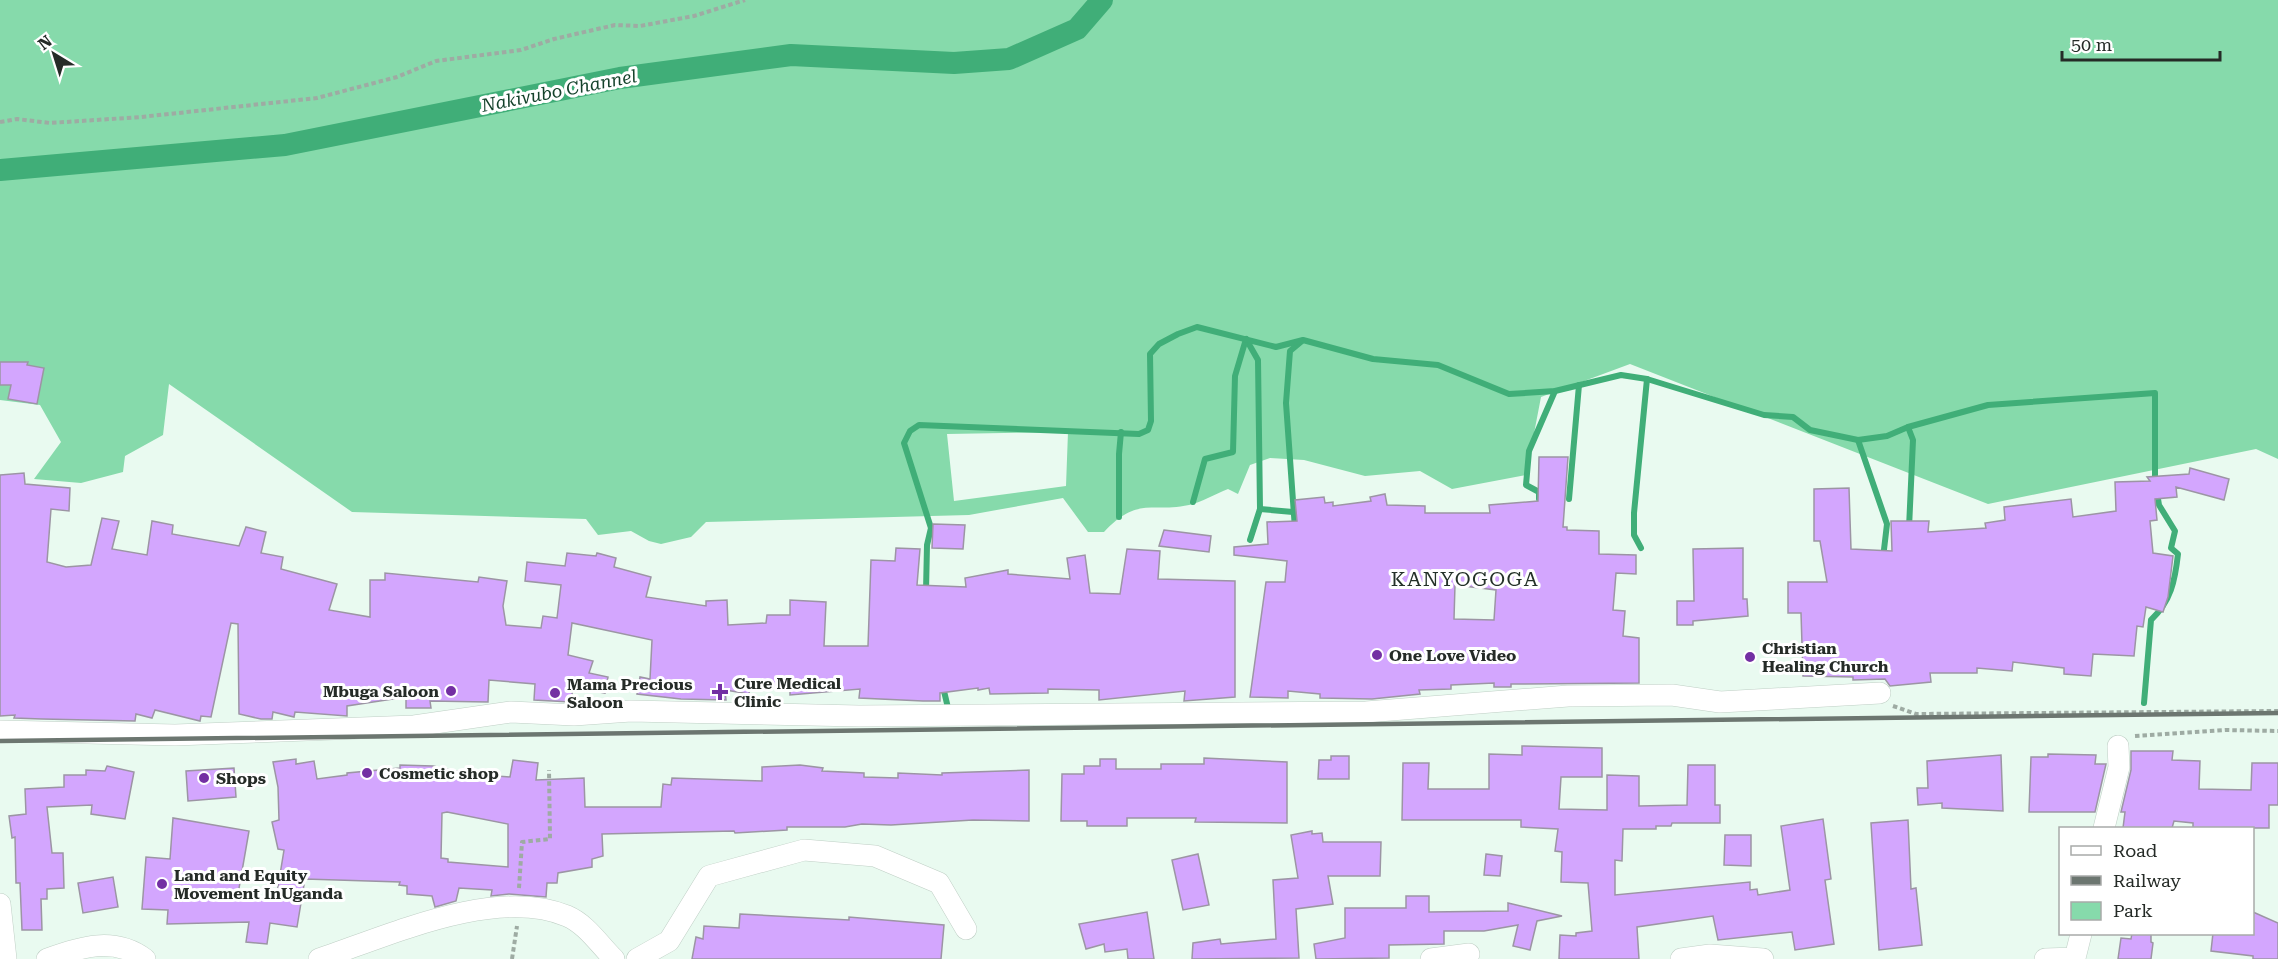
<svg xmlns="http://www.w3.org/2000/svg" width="2278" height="959" viewBox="0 0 2278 959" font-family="'Roboto Serif',serif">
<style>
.green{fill:#86daab;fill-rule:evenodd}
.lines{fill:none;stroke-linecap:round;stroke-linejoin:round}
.stream{stroke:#40ae78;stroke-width:6}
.canal{stroke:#40ae78;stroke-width:22}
.building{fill:#d3a6fe;stroke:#9c95a4;stroke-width:1.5;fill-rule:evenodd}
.street-casing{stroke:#bfcfc5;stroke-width:22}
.path{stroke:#9eaba3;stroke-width:4;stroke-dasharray:4.5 3;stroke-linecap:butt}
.street{stroke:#fff;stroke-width:21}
.rail{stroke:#6c7670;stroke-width:4.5}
.poi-dot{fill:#732fa3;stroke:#fff;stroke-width:2}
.labels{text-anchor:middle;stroke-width:6;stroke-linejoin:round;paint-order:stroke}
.poi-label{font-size:16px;font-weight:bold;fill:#252b27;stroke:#fff;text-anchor:start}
.water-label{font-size:18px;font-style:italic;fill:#14422b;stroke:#fff}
.quarter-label{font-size:20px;letter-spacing:1.5px;fill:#243129;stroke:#fff}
</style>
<rect width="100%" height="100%" fill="#e9faf0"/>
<!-- green -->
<path class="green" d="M0,0h2278v459l-22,-10 -268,55 -358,-140 -89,33 -15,78 -74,14 -32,-18 -55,5 -61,-16 -34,-2 -20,7 -12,29 -10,-5c-13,5 -26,13 -39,16 -39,8 -51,-9 -85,27h-16l-25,-34 -94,17 -263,7 -15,15 -30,7 -12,-3 -18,-10 -33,4 -12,-16 -234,-7 -183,-128 -6,51 -38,21 -2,16 -42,11 -47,-4 27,-37 -21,-37 -40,-5zM1068,432l-2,54 -112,15 -7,-67z"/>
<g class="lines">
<!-- stream -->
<g class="stream">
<polyline points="1246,339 1258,360 1260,509 1250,540"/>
<polyline points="1908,427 1913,440 1909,528"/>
<polyline points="1858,440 1887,524 1883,558"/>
<polyline points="1539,499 1539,492 1526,485 1529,451 1555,391"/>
<polyline points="1569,499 1579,385"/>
<polyline points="1193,502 1205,459 1233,452 1235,376 1246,339"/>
<polyline points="1260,509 1293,512"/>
<polyline points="1119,517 1119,454 1121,432"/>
<polyline points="1295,529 1286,403 1290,351 1302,341"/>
<polyline points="1641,548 1634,535 1634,513 1647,379"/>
<polyline points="926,591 927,545 931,528 904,443 910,431 919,425 1139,434 1148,430 1151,421 1150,354 1159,344 1178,334 1197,327 1276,347 1303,340 1373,359 1438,365 1509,394 1555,391 1621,375 1647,379 1764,415 1793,417 1810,430 1858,440 1887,436 1908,427 1988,405 2155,393 2155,483"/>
<polyline points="943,687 949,712"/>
<path d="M2144,703l7,-83c20,-19 24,-39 27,-66l-7,-6 4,-17 -16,-26 -2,-12"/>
</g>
<!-- canal -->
<polyline class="canal" points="0,170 285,145 620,78 791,55 954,63 1009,59 1077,29 1102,0"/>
</g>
<!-- building -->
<g class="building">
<polygon points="0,362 28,362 27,365 44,368 37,404 8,399 11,385 0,385"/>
<path d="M1539,457h29l-5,70h4v3l32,1v23l37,1v19l-20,-1 -3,37 12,1 -2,25 16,2v45l-128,1v3h-17v-4l-43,2v4l-32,1 1,4 -48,5 -52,-1v-4l-32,-3v7l-38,-1 16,-115h19l2,-21 -53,-6v-8l34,-3 -1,-22 30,-1 -2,-21 29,-3 1,6 8,-1v4l38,-5 -1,-4 15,-3 2,11 38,1v7h65l-1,-8 49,-4zM1455,585l41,5 -2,30 -40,-1z"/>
<polygon points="2190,468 2229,479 2224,500 2176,487 2177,497 2155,499 2157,520 2150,521 2153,553 2173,556 2168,597 2163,612 2146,607 2143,627 2137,626 2134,656 2093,654 2091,676 2064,674 2064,668 2013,662 2012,671 1977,668 1977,673 1930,673 1931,682 1890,686 1885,679 1853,680 1853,677 1803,676 1801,613 1788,613 1788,582 1827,582 1820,541 1814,541 1814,489 1849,488 1851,549 1892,551 1891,521 1929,521 1928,532 1986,528 1985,523 2005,520 2004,507 2071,499 2073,517 2116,511 2115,482 2150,481 2147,477 2189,474"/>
<polygon points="24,473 25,484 70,488 69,511 51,509 47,562 66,567 91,565 102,518 119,521 112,549 147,555 152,521 173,525 172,534 239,546 246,527 266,532 261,553 283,557 281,569 337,584 329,610 370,617 370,580 385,580 385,573 478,582 479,577 507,581 503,606 506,625 541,628 543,616 557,618 561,585 525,581 527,562 565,566 567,553 596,556 597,553 616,558 614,567 651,577 646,597 706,606 706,601 727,600 728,625 766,623 767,615 790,615 790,600 826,602 824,646 868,646 871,560 895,561 896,548 920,549 917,585 966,587 965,578 1008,570 1008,574 1070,579 1067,558 1085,555 1090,593 1120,594 1127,549 1160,551 1158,579 1235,581 1235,697 1184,701 1185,691 1099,700 1099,690 1048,689 1048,693 990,694 989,688 978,690 978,688 940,693 940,701 923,701 859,698 860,689 790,695 790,688 750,686 749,694 725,690 726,700 681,699 637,694 640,677 650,679 652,640 572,623 568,655 593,661 589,673 608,677 605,693 573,687 571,702 534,700 535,684 489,680 488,702 430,701 431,708 406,708 406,697 347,706 347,716 295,712 294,717 273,712 272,719 261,719 239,714 238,624 231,623 211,717 201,716 200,721 155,710 152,718 136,714 135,721 42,719 14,718 15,715 0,716 0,475"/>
<polygon points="933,524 965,525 963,549 932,548"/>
<polygon points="1164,530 1211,536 1209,552 1159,546"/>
<polygon points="1743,548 1743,599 1747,599 1748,616 1693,621 1693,625 1677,625 1677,601 1694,601 1693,549"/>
<polygon points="1522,746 1602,748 1602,777 1561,777 1559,809 1607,810 1607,775 1639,776 1639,806 1687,805 1688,765 1715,765 1715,805 1720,805 1720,823 1672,823 1671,826 1656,826 1656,829 1623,829 1622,861 1615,860 1615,895 1750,882 1750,890 1757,889 1758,895 1790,890 1781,826 1823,819 1831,879 1825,880 1834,944 1795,950 1792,932 1718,940 1713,916 1637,927 1639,959 1559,959 1560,935 1576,936 1576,933 1592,931 1588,883 1561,882 1562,852 1555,851 1558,829 1521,827 1521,820 1402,820 1403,763 1429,763 1428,789 1489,789 1489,754 1522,755"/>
<polygon points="2131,751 2173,751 2172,760 2200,761 2199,789 2251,790 2252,763 2278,763 2278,805 2269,805 2269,828 2193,828 2193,823 2174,821 2172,828 2123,828 2125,812 2121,812 2131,770"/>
<polygon points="2048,754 2096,755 2095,764 2106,764 2095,812 2029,812 2031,757 2048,757"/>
<polygon points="2001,755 2003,811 1942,808 1942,803 1918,805 1917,788 1928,788 1927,761"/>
<polygon points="1331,756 1349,756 1349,779 1318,779 1319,760 1331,760"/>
<polygon points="1204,758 1287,762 1287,823 1195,822 1196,818 1127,818 1127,826 1087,826 1087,821 1061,821 1062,774 1084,774 1084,766 1100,766 1100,759 1116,759 1116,769 1161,769 1161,764 1204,764"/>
<path d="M296,759v5l18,-3 3,18 30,-4v-2l53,-5v-3l33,1 37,8 40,3 3,-17 25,3 -2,17 48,-2 1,29h76l2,-23 8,1 1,-7 90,3v-14l38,-2 23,3 -1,3 42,2v4l34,1v-5l44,2v-2l87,-3v51l-56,-1 -82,5 -29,-1 -17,3h-58v3l-52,3 -1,-2 -132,3 1,22 -11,3v8l-34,6 -1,10h-10l-1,14 -37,-3 -18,2 1,-6 -33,-2 -3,13 -21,6 -3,-11 -25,-2v-8l-8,-1 1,-3 -95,-3 -8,48 -27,-4 -3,21 -21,-2 3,-20 -82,2 1,-14 -26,-1 4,-52 24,2 3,-41 76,13 -11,63 38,5 8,-49 -6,-1 -6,-27 7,-2 -1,-33 -5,-25zM447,812l61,12v43l-60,-5v-3l-7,-1 1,-45z"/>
<polygon points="107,766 134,772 125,819 91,814 92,805 47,807 52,853 63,853 64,888 47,889 47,899 41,899 42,930 22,930 20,883 16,883 15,837 12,838 9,816 26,814 25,789 64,787 64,775 86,775 86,770 105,771"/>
<polygon points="234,768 236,797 188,801 186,771"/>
<polygon points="1908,820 1911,889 1916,888 1922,945 1879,950 1871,823"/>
<polygon points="1312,831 1312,834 1322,833 1323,842 1381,842 1380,876 1328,876 1333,904 1296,909 1299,958 1192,959 1193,943 1220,939 1221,944 1276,939 1273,880 1298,878 1291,835"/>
<polygon points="1725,835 1751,835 1751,866 1724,865"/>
<polygon points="1198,854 1209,905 1183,910 1172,860"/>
<polygon points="1486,854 1502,856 1500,876 1484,875"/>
<polygon points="113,877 118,907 83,913 78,883"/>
<polygon points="1406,896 1429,896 1429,912 1508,911 1508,903 1562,916 1537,921 1530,950 1513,946 1518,925 1484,931 1444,931 1444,944 1389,945 1389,958 1316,959 1314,944 1345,938 1345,908 1406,908"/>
<polygon points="1147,912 1154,959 1128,959 1127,949 1105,952 1104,944 1086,949 1079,924"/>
<polygon points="2253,912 2278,923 2278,959 2253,959 2253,956 2211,951 2213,933 2253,933"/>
<polygon points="740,914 849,920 849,917 944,925 941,959 692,959 696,937 703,939 704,926 739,928"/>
<polygon points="2132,933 2151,933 2151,942 2153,943 2151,959 2118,959 2121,938 2131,939"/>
</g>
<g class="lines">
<defs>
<g id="street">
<polyline points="0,731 175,735 414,726 511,712 574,715 631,711 859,716 1366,712 1568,696 1672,695 1720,702 1880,693"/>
<polyline points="2104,828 2119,767 2118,746"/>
<polyline points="0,904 6,959"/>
<path d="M47,959c33,-12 67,-23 98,0"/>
<path d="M319,959c69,-23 177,-73 248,-43 19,8 32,28 47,43"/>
<polyline points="637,959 669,941 709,876 804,850 875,856 939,883 966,929"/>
<polyline points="1431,959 1469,954"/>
<polyline points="1681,959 1710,955 1763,959"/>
<polyline points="2045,959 2075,958 2081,934"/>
</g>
</defs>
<!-- street casing -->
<use href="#street" class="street-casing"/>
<!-- path -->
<g class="path">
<polyline points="0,122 17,119 50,123 141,117 317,98 397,77 436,61 521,50 554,39 615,25 640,26 694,16 745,0"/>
<polyline points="1893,706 1916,714 2278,711"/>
<polyline points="2135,736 2225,730 2278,731"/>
<polyline points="519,888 522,842 550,839 549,770"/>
<polyline points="512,959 517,926"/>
</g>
<!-- street -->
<use href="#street" class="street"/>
<!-- rail -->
<polyline class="rail" points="0,741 2278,713"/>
</g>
<!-- markers -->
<g class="poi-dot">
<circle cx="1377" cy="655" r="6"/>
<circle cx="1750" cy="657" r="6"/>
<circle cx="451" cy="691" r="6"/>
<path d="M717 683h6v6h6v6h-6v6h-6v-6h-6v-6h6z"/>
<circle cx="555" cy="693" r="6"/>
<circle cx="367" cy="773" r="6"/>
<circle cx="204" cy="778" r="6"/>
<circle cx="162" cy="884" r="6"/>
</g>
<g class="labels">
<!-- poi labels -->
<g class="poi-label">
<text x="1762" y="654">Christian<tspan x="1762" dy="18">Healing Church</tspan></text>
<text x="1389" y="661">One Love Video</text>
<text x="734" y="689">Cure Medical<tspan x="734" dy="18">Clinic</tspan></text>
<text x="567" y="690">Mama Precious<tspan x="567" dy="18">Saloon</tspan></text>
<text x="439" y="697" text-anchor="end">Mbuga Saloon</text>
<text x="379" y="779">Cosmetic shop</text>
<text x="216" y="784">Shops</text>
<text x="174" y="881">Land and Equity<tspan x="174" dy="18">Movement InUganda</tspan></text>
</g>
<!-- water labels -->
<g class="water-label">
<text transform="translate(559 91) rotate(-11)" y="6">Nakivubo Channel</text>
</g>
<!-- quarter labels -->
<g class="quarter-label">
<text x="1465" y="586">KANYOGOGA</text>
</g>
</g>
<!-- legend -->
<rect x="2059" y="827" width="195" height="108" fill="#ffffff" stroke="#a8aaa9" stroke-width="1.5"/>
<rect x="2071" y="846" width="30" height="9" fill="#ffffff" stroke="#a8aaa9" stroke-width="1.5"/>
<text x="2113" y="857" font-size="18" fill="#252b27">Road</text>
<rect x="2071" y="876" width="30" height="9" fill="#6c7670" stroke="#a8aaa9" stroke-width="1.5"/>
<text x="2113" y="887" font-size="18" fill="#252b27">Railway</text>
<rect x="2071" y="902" width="30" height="18" fill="#86daab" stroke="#a8aaa9" stroke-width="1.5"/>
<text x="2113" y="917" font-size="18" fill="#252b27">Park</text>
<!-- north arrow -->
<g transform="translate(54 54) rotate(322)" stroke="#ffffff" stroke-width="4.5" paint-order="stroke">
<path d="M0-4.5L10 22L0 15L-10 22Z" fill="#252b27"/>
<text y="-9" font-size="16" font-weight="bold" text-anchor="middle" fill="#252b27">N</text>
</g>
<!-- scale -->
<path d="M2062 51v9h158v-9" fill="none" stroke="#252b27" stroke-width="3"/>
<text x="2071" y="51" font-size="18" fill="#252b27" stroke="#ffffff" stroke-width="4.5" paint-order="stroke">50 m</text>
</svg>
